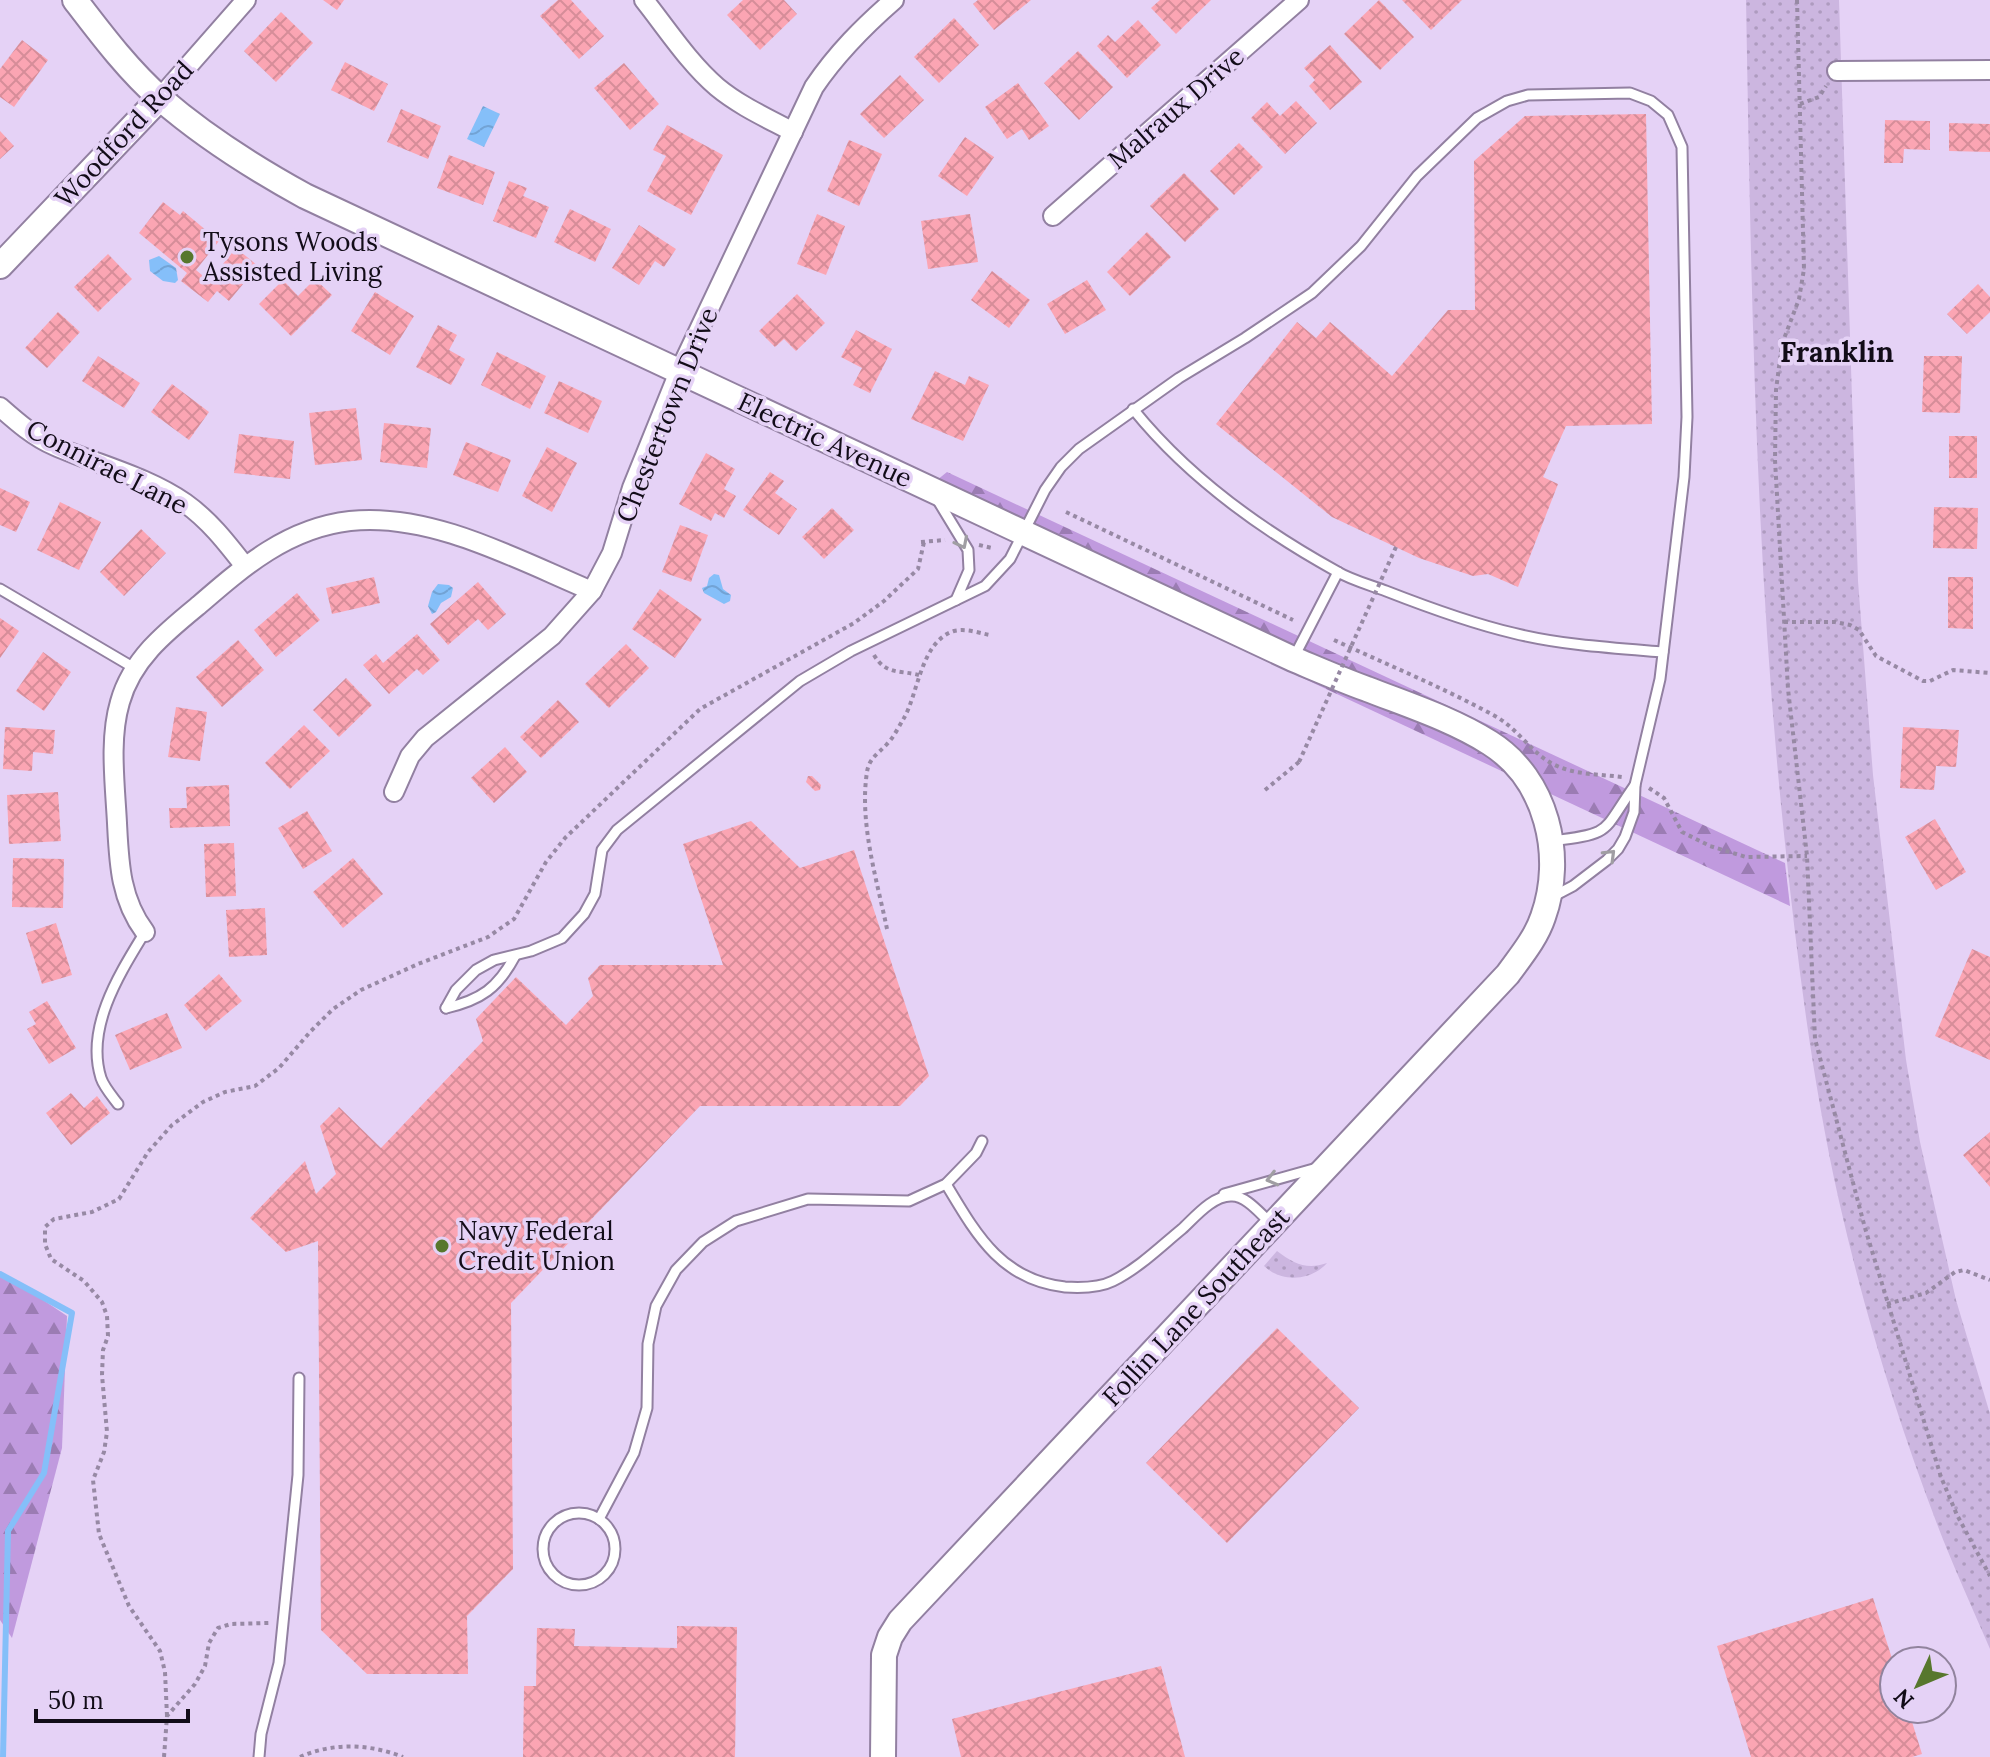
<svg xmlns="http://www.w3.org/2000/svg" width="1990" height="1757" viewBox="0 0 1990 1757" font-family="Lora,serif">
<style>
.grass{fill:url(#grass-dots)}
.forest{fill:url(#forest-firs)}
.water{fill:url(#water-waves)}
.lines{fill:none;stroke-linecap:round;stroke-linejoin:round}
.stream{stroke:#85bff9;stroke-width:6}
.building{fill:url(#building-cross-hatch)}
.lane-casing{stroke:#9280a1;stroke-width:13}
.street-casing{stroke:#9280a1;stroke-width:22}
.secondary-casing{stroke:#9280a1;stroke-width:28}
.path{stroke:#9789a4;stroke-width:4;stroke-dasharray:4 4;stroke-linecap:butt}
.lane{stroke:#fff;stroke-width:9}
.street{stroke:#fff;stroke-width:18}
.secondary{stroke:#fff;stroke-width:24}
.path-bridge{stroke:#9789a4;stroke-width:4;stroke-dasharray:4 4;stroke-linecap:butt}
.oneway{stroke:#a09ea3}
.poi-dot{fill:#57772d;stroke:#e5d2f6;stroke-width:3}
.labels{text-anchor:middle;stroke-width:7;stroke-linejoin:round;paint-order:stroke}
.street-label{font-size:26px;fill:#120c18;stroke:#e5d2f6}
.poi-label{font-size:26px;fill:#120c18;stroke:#e5d2f6;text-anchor:start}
.neighbourhood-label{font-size:28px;font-weight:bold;fill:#120c18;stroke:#e5d2f6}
</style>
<defs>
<pattern id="grass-dots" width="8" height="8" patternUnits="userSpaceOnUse" patternTransform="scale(2)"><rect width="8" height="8" fill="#ccb6e0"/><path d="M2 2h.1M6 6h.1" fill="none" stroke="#ae9bbf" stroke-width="1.8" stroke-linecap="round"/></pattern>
<pattern id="forest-firs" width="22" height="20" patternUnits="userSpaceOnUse" patternTransform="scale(2)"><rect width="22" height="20" fill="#c09ade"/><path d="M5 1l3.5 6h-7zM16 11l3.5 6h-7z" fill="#9b7cb3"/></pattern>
<pattern id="water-waves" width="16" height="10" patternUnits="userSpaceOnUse" patternTransform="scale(2)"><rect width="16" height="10" fill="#85bff9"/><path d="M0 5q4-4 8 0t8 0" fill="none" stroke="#72a3d5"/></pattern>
<pattern id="building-cross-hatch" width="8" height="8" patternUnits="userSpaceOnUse" patternTransform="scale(2)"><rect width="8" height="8" fill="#fba5b3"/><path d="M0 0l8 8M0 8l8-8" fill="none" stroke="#d68d99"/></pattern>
</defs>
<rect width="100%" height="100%" fill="#e5d2f6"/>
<!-- grass -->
<g class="grass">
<path d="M1746,0h93l19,581 15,194 33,285 14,82 36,158 34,114v235c-18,-42 -37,-83 -53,-125 -40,-105 -73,-213 -98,-323 -27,-121 -42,-243 -55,-367 -29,-277 -33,-555 -38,-834z"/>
<path d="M1277,1251c17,13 30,19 50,12 -16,18 -45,20 -63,3z"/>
</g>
<!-- forest -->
<g class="forest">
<polygon points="947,472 1785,863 1790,906 916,497"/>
<polygon points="0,1271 67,1316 62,1448 12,1638 0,1620"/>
</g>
<!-- water -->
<g class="water">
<polygon points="483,106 500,114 484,147 467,139"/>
<polygon points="159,256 176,268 178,280 175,283 163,281 150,271 149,260"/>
<polygon points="714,574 719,575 723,589 731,595 730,601 724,604 704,593 702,588 707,586 709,578"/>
<polygon points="438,584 449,585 453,588 451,597 441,603 436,612 432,614 428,606 432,592"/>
</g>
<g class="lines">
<!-- stream -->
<polyline class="stream" points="0,1274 72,1313 44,1473 8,1531 3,1757"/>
</g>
<!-- building -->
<g class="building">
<polygon points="323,0 344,0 337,10"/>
<polygon points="558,0 571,0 604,36 579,59 540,16"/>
<polygon points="743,0 784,0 797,14 760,50 727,15"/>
<polygon points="978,0 1031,0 994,30 973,4"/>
<polygon points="1160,0 1211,0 1176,34 1151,8"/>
<polygon points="1379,0 1414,37 1380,70 1344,34"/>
<polygon points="1402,0 1462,0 1431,30"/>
<polygon points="281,12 313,43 276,82 244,51"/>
<polygon points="954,18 979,45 939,83 914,57"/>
<polygon points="1138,20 1161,45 1127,78 1097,46 1108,35 1115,42"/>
<polygon points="22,40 48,60 14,107 0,97 0,69"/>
<polygon points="1330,45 1362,82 1330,110 1309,86 1315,80 1304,68"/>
<polygon points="1078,51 1113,87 1079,120 1044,83"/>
<polygon points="345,62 388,84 374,111 331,90"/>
<polygon points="624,63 659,104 630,130 594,88"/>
<polygon points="900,75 924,100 884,138 860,114"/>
<polygon points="1018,83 1049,126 1029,140 1022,129 1007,139 985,107"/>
<polygon points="1296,101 1317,123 1285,154 1251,118 1267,102 1280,116"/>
<polygon points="401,109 441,126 428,159 387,142"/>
<polygon points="1646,114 1652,424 1566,426 1543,477 1558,484 1518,587 1488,574 1473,576 1419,558 1332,517 1216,424 1297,322 1316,338 1330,322 1392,376 1448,310 1475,310 1474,161 1525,116"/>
<polygon points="1885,120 1930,121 1930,150 1904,149 1903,163 1884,163"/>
<polygon points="1949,123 1990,124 1990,152 1949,151"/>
<polygon points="667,125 723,155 691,215 647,191 666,156 653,150"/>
<polygon points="0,131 14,146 0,159"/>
<polygon points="965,137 994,157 967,196 938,176"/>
<polygon points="849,140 882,154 859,206 827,191"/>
<polygon points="1239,143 1263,167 1234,195 1210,171"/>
<polygon points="449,155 495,172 483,205 437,188"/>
<polygon points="1184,173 1219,209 1185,242 1150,206"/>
<polygon points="509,181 527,188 523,196 549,207 536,238 493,221"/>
<polygon points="163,202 180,215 183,211 219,241 196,270 209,281 236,248 258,266 229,301 217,291 208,302 181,281 187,273 139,233"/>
<polygon points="570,209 611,229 595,262 554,242"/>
<polygon points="817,214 845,226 826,275 797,264"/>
<polygon points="970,214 978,262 928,269 921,221"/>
<polygon points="639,225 676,249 664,267 655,261 639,285 612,268"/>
<polygon points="1147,232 1171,257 1130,296 1107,272"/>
<polygon points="108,254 132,279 98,312 74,287"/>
<polygon points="992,271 1030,300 1009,328 971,300"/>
<polygon points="315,279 332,295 291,336 259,304 283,280 298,296"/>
<polygon points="1087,280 1106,310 1065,334 1047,304"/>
<polygon points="1978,284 1990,297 1990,312 1967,334 1947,314"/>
<polygon points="375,292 414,316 390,355 351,331"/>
<polygon points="797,294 825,323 796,351 784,339 775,347 759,331"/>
<polygon points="58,312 80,332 47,368 25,348"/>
<polygon points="438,325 457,335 449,350 465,359 451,385 416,367"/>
<polygon points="856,330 892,349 870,393 853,385 862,368 841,357"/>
<polygon points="497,352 546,376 530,409 481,385"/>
<polygon points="98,356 140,383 124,408 82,381"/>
<polygon points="1924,356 1962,356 1960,413 1922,412"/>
<polygon points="935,371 965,385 969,376 989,385 963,441 911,419"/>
<polygon points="559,381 602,401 588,433 544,413"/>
<polygon points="172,384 209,412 189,440 151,412"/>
<polygon points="356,408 362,460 315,465 309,413"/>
<polygon points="384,423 431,428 427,468 380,462"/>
<polygon points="239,434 294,441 290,479 234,473"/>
<rect x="1949" y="436" width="28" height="42"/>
<polygon points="466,442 511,460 498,492 453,475"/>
<polygon points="547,447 577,463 552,512 522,496"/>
<polygon points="706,453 735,469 724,489 736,496 724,518 715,513 711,521 679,504"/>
<polygon points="770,472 784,481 775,493 797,509 779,535 743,510"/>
<polygon points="0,488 30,502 16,532 0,525"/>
<polygon points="60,502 101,522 79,570 37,550"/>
<polygon points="1934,507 1978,508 1977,549 1933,548"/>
<polygon points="832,508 854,530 824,559 802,537"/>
<polygon points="680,525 708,535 691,582 662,572"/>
<polygon points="141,529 166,553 124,596 100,572"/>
<polygon points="374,577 380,603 332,614 326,588"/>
<polygon points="1948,577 1973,577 1973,629 1948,628"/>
<polygon points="478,582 506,614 488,630 478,619 448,645 430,624"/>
<polygon points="660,589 702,619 675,658 632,629"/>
<polygon points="297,593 320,620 276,657 254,630"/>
<polygon points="0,618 19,631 0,658"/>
<polygon points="417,634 440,660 423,675 417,669 389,694 363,665 376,654 383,663"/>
<polygon points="238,640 264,670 222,707 196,677"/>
<polygon points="626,644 649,668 609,708 585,684"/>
<polygon points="43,652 71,672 44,711 16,691"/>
<polygon points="346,678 372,705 339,737 313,710"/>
<polygon points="558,700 579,722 541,758 520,737"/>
<polygon points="176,707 207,712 200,761 168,757"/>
<polygon points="304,725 330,751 290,789 265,763"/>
<polygon points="5,727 55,730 53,754 33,752 32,771 3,769"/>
<polygon points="1903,727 1959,730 1956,767 1936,766 1934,790 1900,788"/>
<polygon points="505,747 527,772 494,803 471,778"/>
<polygon points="808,776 812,776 821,785 820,790 815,791 806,782"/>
<polygon points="229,785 230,826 170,828 169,808 187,808 186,787"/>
<polygon points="58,792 61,841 9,844 7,795"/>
<polygon points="307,811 332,851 303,869 278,828"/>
<polygon points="1935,819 1966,872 1936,890 1905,837"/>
<polygon points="751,821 800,868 854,850 929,1076 900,1106 700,1106 511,1303 513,1569 467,1616 468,1674 367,1674 321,1630 318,1241 286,1252 250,1218 305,1161 316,1194 336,1174 320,1126 339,1107 381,1148 483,1041 476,1019 516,977 566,1025 593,996 588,978 600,965 723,965 683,844"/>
<polygon points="234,843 236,896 206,897 204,844"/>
<polygon points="13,858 64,859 63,908 12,907"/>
<polygon points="353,858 383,894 343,928 313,892"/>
<polygon points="265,908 267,955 229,957 226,910"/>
<polygon points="56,923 72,975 42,984 26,933"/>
<polygon points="1972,949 1990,957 1990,1060 1935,1036"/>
<polygon points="219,974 242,1001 206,1031 184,1005"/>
<polygon points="47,1001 76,1048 49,1064 27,1029 36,1024 29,1012"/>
<polygon points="167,1013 182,1048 130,1070 115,1035"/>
<polygon points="71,1093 84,1108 97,1096 110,1113 71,1145 46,1113"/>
<polygon points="1990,1132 1990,1187 1963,1155"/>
<polygon points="1277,1328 1359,1408 1227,1543 1146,1463"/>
<polygon points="1873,1598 1894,1665 1894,1709 1908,1709 1922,1754 1912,1757 1751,1757 1717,1646"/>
<polygon points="677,1626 737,1627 735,1757 523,1757 524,1686 536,1686 537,1628 575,1629 574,1646 677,1648"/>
<polygon points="1161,1666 1185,1757 961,1757 952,1719"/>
</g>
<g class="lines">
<defs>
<g id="lane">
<path d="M1133,409c54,67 127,120 203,162 15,9 34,14 50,20 41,16 84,32 127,42 48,12 100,15 150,19"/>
<polyline points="937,499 968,550 969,570 956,600"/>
<polyline points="0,589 136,669"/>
<polyline points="1293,659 1338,572"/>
<path d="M1552,841c62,-8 49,-8 83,-56"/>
<polyline points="446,1008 456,990 476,970 494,960 531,951 562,938 584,914 595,894 602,850 617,830 800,681 851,651 985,586 1010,559 1045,490 1061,467 1079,449 1179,378 1245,338 1312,293 1361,246 1417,176 1477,118 1507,101 1528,95 1630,93 1651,101 1668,115 1682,147 1687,417 1684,477 1660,679 1635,785 1634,812 1625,837 1618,849 1607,860 1573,886 1552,897"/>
<path d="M446,1008c35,-8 52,-20 69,-52"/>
<path d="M118,1104c-6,-8 -14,-17 -17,-26 -16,-51 19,-105 44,-146"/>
<path d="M946,1184c30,50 55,96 119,103 15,1 34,1 48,-6 26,-13 47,-34 69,-52 13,-12 31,-34 50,-33 15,0 29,19 40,28"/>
<polyline points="1224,1194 1317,1168"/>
<circle cx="579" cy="1549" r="36"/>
<polyline points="599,1519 634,1453 647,1408 648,1344 656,1306 676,1270 703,1242 736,1221 808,1199 909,1201 946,1184 976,1153 982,1141"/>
<polyline points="259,1757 261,1734 279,1663 283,1623 298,1475 299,1378"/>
</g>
<g id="street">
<path d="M644,0c23,29 45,63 73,87 23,19 50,31 76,45"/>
<polyline points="1837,71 1990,70"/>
<polyline points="160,98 246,0"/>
<polyline points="1053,216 1299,0"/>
<path d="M0,407c17,15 34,30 55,39 43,19 91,30 130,57 24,17 41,39 59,62"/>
<path d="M394,792l16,-36 15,-18 127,-102 40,-45 20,-38 20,-65 47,-116 135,-285c23,-34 49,-60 80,-87"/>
<path d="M145,932c-25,-33 -26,-70 -28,-109 -2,-39 -8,-84 3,-121 12,-43 46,-70 79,-97 45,-39 89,-77 151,-84 81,-9 168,39 242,70"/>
</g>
<g id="secondary">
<path d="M75,0c26,34 53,70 86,99 44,38 93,69 144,97l988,463c24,10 49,21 74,30 41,16 85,30 123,54 57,36 75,113 53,174 -7,21 -22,39 -35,57l-608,647 -10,16 -6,18 -1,102"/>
<polyline points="0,266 160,98"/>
</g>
</defs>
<!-- lane casing -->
<use href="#lane" class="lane-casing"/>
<!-- street casing -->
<use href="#street" class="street-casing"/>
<!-- secondary casing -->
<use href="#secondary" class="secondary-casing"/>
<!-- path -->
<g class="path">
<polyline points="1797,0 1804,269 1799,299 1782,344 1776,390 1775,460 1788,689 1807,856 1815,1039 1865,1228 1941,1477 1957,1515 1990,1576"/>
<polyline points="1800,104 1819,97 1826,86"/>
<polyline points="1066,512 1293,620"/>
<polyline points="921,542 945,540"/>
<polyline points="979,545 992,548"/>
<polyline points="1784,622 1835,622 1850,625 1859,630 1876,656 1923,681 1930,681 1953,670 1990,673"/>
<path d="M1334,640c54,25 108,47 161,76 22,12 36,36 56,47 21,12 47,11 71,14"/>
<path d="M874,655c12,20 25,15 45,20"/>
<polyline points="1649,788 1664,798 1682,832 1710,846 1746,857 1807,856"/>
<polyline points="1265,790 1299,762"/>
<path d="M887,929c-10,-49 -28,-106 -20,-157 2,-14 11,-18 20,-28 7,-7 12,-18 17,-26 14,-24 17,-77 50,-87 12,-3 25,2 36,4"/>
<polyline points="1887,1304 1926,1293 1955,1272 1964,1270 1990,1280"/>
<polyline points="167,1716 165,1672 160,1651 129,1606 99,1534 93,1480 104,1452 107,1432 102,1375 103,1350 108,1336 107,1316 102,1302 84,1281 51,1259 45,1244 45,1227 54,1219 92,1212 119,1199 148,1152 172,1125 203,1102 225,1092 255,1086 279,1068 310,1032 333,1009 361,990 418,964 488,937 514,919 546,862 565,838 700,709 854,623 884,601 918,569 924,542"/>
<polyline points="164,1757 167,1716 195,1684 205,1666 209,1643 218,1628 231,1624 269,1623"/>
<path d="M300,1757c33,-15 70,-13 103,0"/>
</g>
<!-- lane -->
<use href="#lane" class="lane"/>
<!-- street -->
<use href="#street" class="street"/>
<!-- secondary -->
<use href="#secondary" class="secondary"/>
<!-- path-bridge -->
<polyline class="path-bridge" points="1299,762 1396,547"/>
</g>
<!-- one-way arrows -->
<defs><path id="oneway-chevron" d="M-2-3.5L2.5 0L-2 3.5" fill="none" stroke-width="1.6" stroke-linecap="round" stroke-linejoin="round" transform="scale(2)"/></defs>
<g class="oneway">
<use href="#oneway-chevron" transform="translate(962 543) rotate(63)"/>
<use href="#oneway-chevron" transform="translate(1610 855) rotate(-45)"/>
<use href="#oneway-chevron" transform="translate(1272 1179) rotate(166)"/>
</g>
<!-- markers -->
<g class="poi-dot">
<circle cx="187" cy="257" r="8"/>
<circle cx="442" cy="1246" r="8"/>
</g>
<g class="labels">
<!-- street labels -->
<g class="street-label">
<text transform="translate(1176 108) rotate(-41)" y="9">Malraux Drive</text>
<text transform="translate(124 134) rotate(-47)" y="9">Woodford Road</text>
<text transform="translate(667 415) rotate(-68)" y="9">Chestertown Drive</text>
<text transform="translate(825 440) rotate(25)" y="9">Electric Avenue</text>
<text transform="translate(107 467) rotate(27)" y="9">Connirae Lane</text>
<text transform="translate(1196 1307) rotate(-47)" y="9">Follin Lane Southeast</text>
</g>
<!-- poi labels -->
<g class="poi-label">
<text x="203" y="251">Tysons Woods<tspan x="203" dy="30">Assisted Living</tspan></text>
<text x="458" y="1240">Navy Federal<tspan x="458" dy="30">Credit Union</tspan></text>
</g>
<!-- neighbourhood labels -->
<g class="neighbourhood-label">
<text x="1837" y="362">Franklin</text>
</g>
</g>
<!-- north arrow -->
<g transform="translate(1918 1685) rotate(226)"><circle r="38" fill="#e5d2f6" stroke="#91839d" stroke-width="2"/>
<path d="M0-6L14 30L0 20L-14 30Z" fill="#57772d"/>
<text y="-12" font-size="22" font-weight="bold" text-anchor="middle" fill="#120c18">N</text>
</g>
<!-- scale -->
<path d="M36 1709v12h152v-12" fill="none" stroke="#120c18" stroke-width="4"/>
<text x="48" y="1709" font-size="24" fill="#120c18" stroke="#e5d2f6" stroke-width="6" paint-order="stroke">50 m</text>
</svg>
